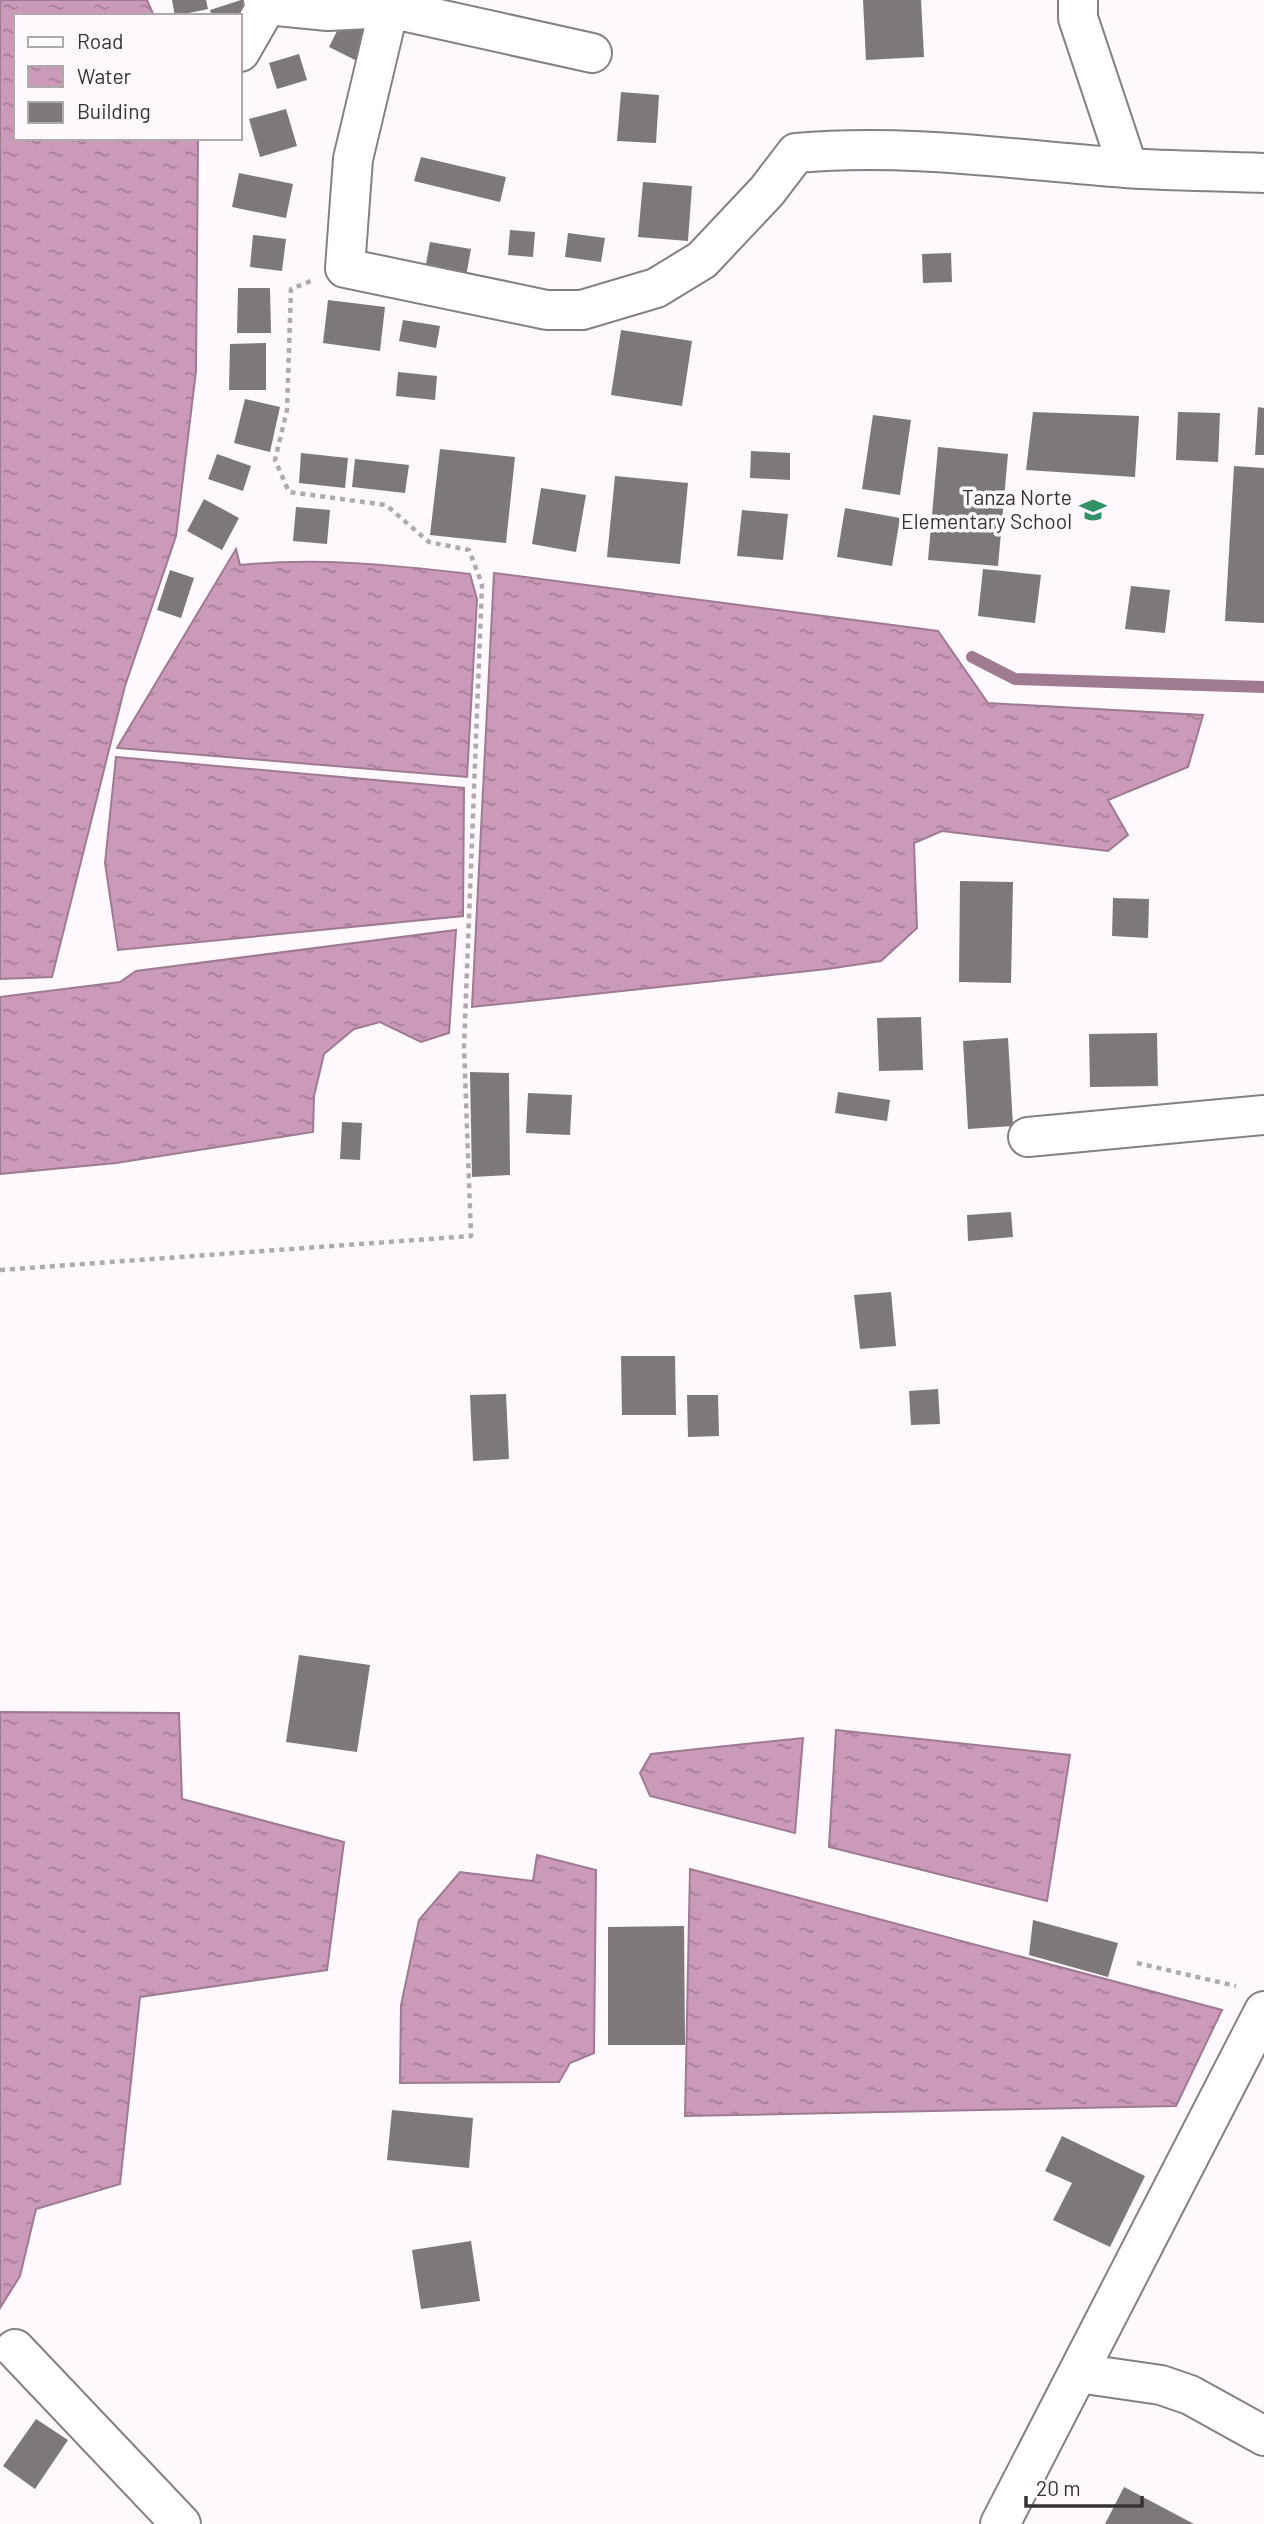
<svg xmlns="http://www.w3.org/2000/svg" width="1264" height="2524" viewBox="0 0 1264 2524" font-family="Barlow,sans-serif">
<style>
.water{fill:url(#water-ripples);stroke:#9e7b91;stroke-width:2}
.lines{fill:none;stroke-linecap:round;stroke-linejoin:round}
.stream{stroke:#9e7b91;stroke-width:12}
.building{fill:#7e787b}
.minor-casing{stroke:#868083;stroke-width:42}
.path{stroke:#b0aaae;stroke-width:4.5;stroke-dasharray:5 5;stroke-linecap:butt}
.minor{stroke:#fff;stroke-width:38}
.labels{text-anchor:middle;stroke-width:7;stroke-linejoin:round;paint-order:stroke}
.poi-label{font-size:21px;fill:#363335;stroke:#fff8fc;text-anchor:end}
</style>
<defs>
<pattern id="water-ripples" width="26" height="14" patternUnits="userSpaceOnUse" patternTransform="scale(1.75)"><rect width="26" height="14" fill="#cb9ab8"/><path d="M2 4q2-2 4 0t4 0M15 11q2-2 4 0t4 0" fill="none" stroke="#a67e96"/></pattern>
</defs>
<rect width="100%" height="100%" fill="#fff8fc"/>
<!-- water -->
<g class="water">
<polygon points="0,0 147,0 154,16 16,16 16,138 198,138 196,371 176,536 125,686 52,977 0,979"/>
<path d="M236,549l4,16c77,-8 154,0 230,9l7,25 -10,178 -350,-29z"/>
<polygon points="494,573 938,631 988,703 1203,715 1188,767 1108,800 1128,835 1108,851 942,831 914,843 917,928 881,961 827,969 472,1007"/>
<polygon points="116,757 464,788 463,916 118,950 105,863"/>
<polygon points="456,930 449,1033 421,1042 380,1022 354,1029 324,1054 314,1096 313,1132 116,1163 0,1174 0,997 120,982 136,971"/>
<polygon points="0,1712 179,1713 182,1799 344,1842 327,1970 140,1997 120,2184 36,2209 20,2276 0,2308"/>
<polygon points="836,1730 1070,1755 1047,1901 829,1847"/>
<polygon points="803,1738 795,1833 650,1796 640,1773 651,1754"/>
<polygon points="537,1855 596,1870 594,2053 570,2063 559,2082 400,2083 401,2005 419,1920 460,1872 533,1881"/>
<polygon points="690,1869 1222,2010 1176,2106 685,2116"/>
</g>
<g class="lines">
<!-- stream -->
<polyline class="stream" points="972,657 1015,679 1264,687"/>
</g>
<!-- building -->
<g class="building">
<polygon points="172,0 206,0 208,9 175,16"/>
<polygon points="241,0 244,0 252,27 240,16 212,16 210,10"/>
<polygon points="863,0 921,0 924,57 866,60"/>
<polygon points="346,13 378,30 361,63 329,47"/>
<polygon points="299,54 307,80 277,89 269,63"/>
<polygon points="621,92 659,95 656,143 617,141"/>
<polygon points="286,109 297,146 260,157 249,119"/>
<polygon points="421,157 506,177 500,202 414,181"/>
<polygon points="239,173 293,184 286,218 232,207"/>
<polygon points="643,182 692,186 688,241 638,237"/>
<polygon points="510,230 535,232 533,257 508,255"/>
<polygon points="568,233 605,238 601,262 565,257"/>
<polygon points="253,235 286,239 282,271 250,267"/>
<polygon points="430,242 471,249 465,282 424,275"/>
<polygon points="951,253 952,282 923,283 922,254"/>
<polygon points="238,288 270,288 271,333 237,333"/>
<polygon points="328,300 385,307 380,351 323,343"/>
<polygon points="403,320 440,326 436,348 399,341"/>
<polygon points="621,330 692,341 682,406 611,395"/>
<polygon points="266,343 266,390 229,390 230,344"/>
<polygon points="398,372 437,376 435,400 396,396"/>
<polygon points="245,399 280,407 270,452 234,443"/>
<polygon points="1258,407 1264,408 1264,455 1255,455"/>
<polygon points="1033,412 1139,416 1135,477 1026,470"/>
<polygon points="1178,412 1220,413 1218,462 1176,460"/>
<polygon points="873,415 911,420 900,495 862,489"/>
<polygon points="938,447 1008,454 998,566 928,560"/>
<polygon points="440,449 515,457 506,543 430,535"/>
<polygon points="751,451 790,453 790,480 750,478"/>
<polygon points="301,453 348,458 345,488 299,483"/>
<polygon points="217,454 251,466 243,491 208,479"/>
<polygon points="355,459 409,465 405,493 352,487"/>
<polygon points="1234,466 1264,468 1264,623 1225,621"/>
<polygon points="615,476 688,483 680,564 607,557"/>
<polygon points="541,488 586,495 576,552 532,544"/>
<polygon points="204,499 239,518 222,550 187,531"/>
<polygon points="296,507 330,510 327,544 293,541"/>
<polygon points="845,508 900,518 892,566 837,557"/>
<polygon points="742,510 788,514 783,560 737,556"/>
<polygon points="983,569 1041,575 1035,623 978,616"/>
<polygon points="170,570 194,578 181,618 157,610"/>
<polygon points="1131,586 1170,590 1165,633 1125,629"/>
<polygon points="960,881 1013,882 1011,983 959,982"/>
<polygon points="1113,898 1149,899 1148,938 1112,936"/>
<polygon points="921,1017 923,1070 879,1071 877,1018"/>
<polygon points="1157,1033 1158,1086 1090,1087 1089,1034"/>
<polygon points="1008,1038 1013,1126 968,1129 963,1041"/>
<polygon points="470,1072 509,1073 510,1175 472,1177"/>
<polygon points="838,1092 890,1100 887,1121 835,1113"/>
<polygon points="528,1093 572,1095 570,1135 526,1133"/>
<polygon points="342,1122 362,1123 360,1160 340,1159"/>
<polygon points="1011,1212 1013,1237 968,1241 967,1215"/>
<polygon points="891,1292 896,1346 860,1349 854,1295"/>
<polygon points="621,1356 675,1356 676,1415 622,1415"/>
<polygon points="938,1389 940,1424 911,1425 909,1391"/>
<polygon points="506,1394 509,1459 473,1461 470,1395"/>
<polygon points="687,1395 718,1395 719,1436 688,1437"/>
<polygon points="299,1655 370,1665 357,1752 286,1742"/>
<polygon points="1033,1920 1118,1943 1108,1977 1029,1955"/>
<polygon points="684,1926 685,2045 608,2045 608,1927"/>
<polygon points="392,2110 473,2118 469,2168 387,2160"/>
<polygon points="1062,2136 1145,2176 1110,2247 1053,2220 1072,2183 1045,2171"/>
<polygon points="471,2241 480,2301 421,2309 412,2250"/>
<polygon points="36,2419 68,2440 35,2489 3,2466"/>
<polygon points="1124,2487 1194,2524 1105,2524"/>
</g>
<g class="lines">
<defs>
<g id="minor">
<polyline points="1078,0 1078,18 1128,168"/>
<polyline points="267,5 328,11 389,8"/>
<polyline points="240,52 267,5 263,0"/>
<path d="M592,53l-203,-45 -36,151 -8,109 202,42h35l74,-22 46,-28 65,-69 29,-38c110,-10 220,7 329,15 47,3 93,3 139,5"/>
<polyline points="1028,1137 1264,1115"/>
<polyline points="15,2349 181,2524"/>
<polyline points="1078,2373 1161,2385 1190,2395 1264,2436"/>
<polyline points="1000,2524 1264,2011"/>
</g>
</defs>
<!-- minor casing -->
<use href="#minor" class="minor-casing"/>
<!-- path -->
<g class="path">
<polyline points="0,1270 471,1236 464,1047 482,584 469,550 429,542 386,505 289,492 275,460 287,410 291,289 311,281"/>
<polyline points="1137,1963 1236,1986"/>
</g>
<!-- minor -->
<use href="#minor" class="minor"/>
</g>
<!-- icons -->
<defs>
<symbol id="school-bare" viewBox="-9 -9 18 18"><path d="M0-5L7-2L0 1L-7-2ZM-4 1L0 2.5L4 1V4Q0 6-4 4Z" fill="#339068" stroke="#fff8fc" stroke-width="2.5" paint-order="stroke"/></symbol>
</defs>
<g fill-rule="evenodd">
<use href="#school-bare" x="1074" y="491" width="38" height="38"/>
</g>
<g class="labels">
<!-- poi labels -->
<g class="poi-label">
<text x="1072" y="505">Tanza Norte<tspan x="1072" dy="24">Elementary School</tspan></text>
</g>
</g>
<!-- legend -->
<rect x="14" y="14" width="228" height="126" fill="#fff8fc" stroke="#afa9ac" stroke-width="2"/>
<rect x="28" y="37" width="35" height="10" fill="#ffffff" stroke="#afa9ac" stroke-width="2"/>
<text x="77" y="49" font-size="21" fill="#363335">Road</text>
<rect x="28" y="66" width="35" height="21" fill="url(#water-ripples)" stroke="#afa9ac" stroke-width="2"/>
<text x="77" y="84" font-size="21" fill="#363335">Water</text>
<rect x="28" y="102" width="35" height="21" fill="#7e787b" stroke="#afa9ac" stroke-width="2"/>
<text x="77" y="119" font-size="21" fill="#363335">Building</text>
<!-- scale -->
<path d="M1026 2496v10h116v-10" fill="none" stroke="#363335" stroke-width="3.5"/>
<text x="1036" y="2496" font-size="21" fill="#363335" stroke="#fff8fc" stroke-width="5" paint-order="stroke">20 m</text>
</svg>
